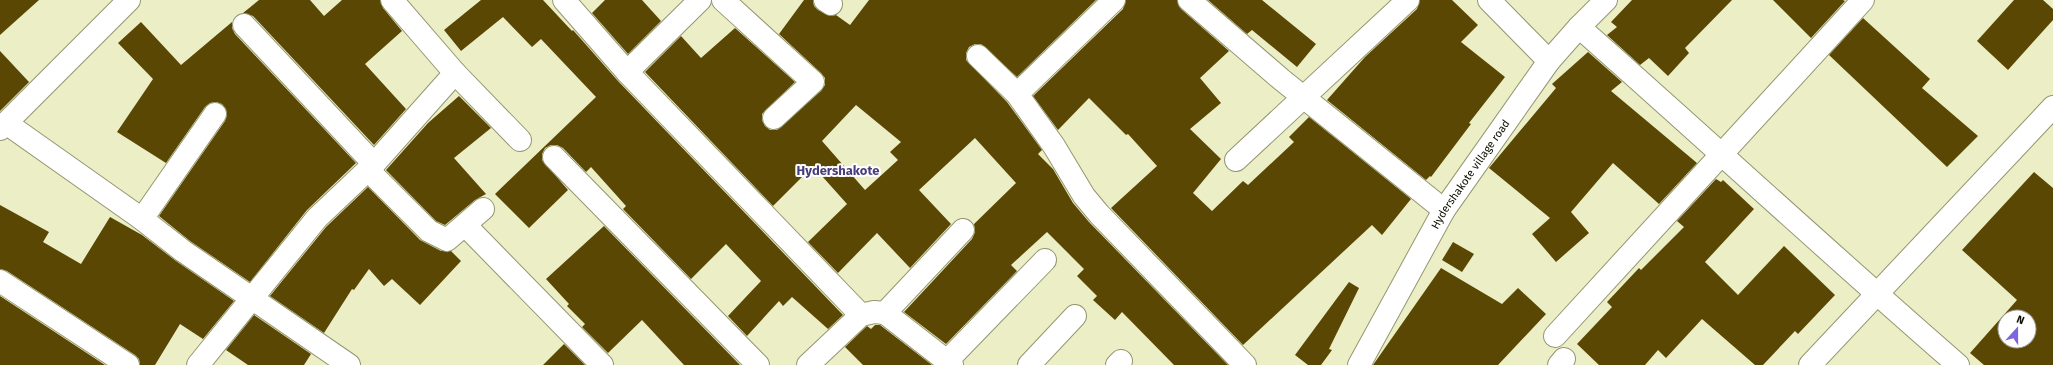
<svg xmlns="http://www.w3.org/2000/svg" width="2053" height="365" viewBox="0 0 2053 365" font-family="'Fira Sans',sans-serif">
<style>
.building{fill:#5a4704;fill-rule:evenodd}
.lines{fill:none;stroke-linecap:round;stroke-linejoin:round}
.street-casing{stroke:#959671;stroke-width:24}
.secondary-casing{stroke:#959671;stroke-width:24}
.street{stroke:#fff;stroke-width:22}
.secondary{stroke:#fff;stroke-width:22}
.labels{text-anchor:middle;stroke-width:4;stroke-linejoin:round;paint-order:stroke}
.street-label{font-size:11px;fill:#101003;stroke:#fff}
.quarter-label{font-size:13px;font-weight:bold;fill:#483d7a;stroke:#fff}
</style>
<rect width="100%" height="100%" fill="#eceec5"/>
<!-- building -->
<g class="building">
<polygon points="0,0 39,0 0,35"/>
<polygon points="259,0 310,0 324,16 342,0 380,0 383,8 402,31 365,64 406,109 374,145 253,16 243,13"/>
<polygon points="481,0 543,0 572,31 573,30 618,81 843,315 828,329 792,297 783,306 779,301 747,336 728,316 761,281 726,244 691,279 623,209 626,206 591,167 586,172 563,148 557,145 551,145 545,148 542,154 542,160 568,190 529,228 495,194 596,97 541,39 532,47 503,17 461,51 444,30"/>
<polygon points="605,0 642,0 661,21 628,54 592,13"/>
<path d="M804,0h9l1,6 4,4 12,6 6,-1 14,10 19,-25h227l-79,77 -36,-33h-6l-6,3 -3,6v7l41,42 35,48 -4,4 15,15 20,34 16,19 139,143h-54l-52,-53 -7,8 -22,-20 4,-4 -20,-20 7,-7 -37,-37 -36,33 6,6 -71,73 -42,-32 68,-73 3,-7 -1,-8 42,-41 -41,-45 -56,52 32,34 -41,44 -33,-35 -39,40 -30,-31 39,-38 -34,-38 -40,40 -128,-134 36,-36 20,22 34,-30 60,54 -33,32v6l3,6 5,4h7l44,-39 4,-6v-7l-4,-5 -42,-39zM856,105l45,37 -11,10 8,8 -33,30 -43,-49z"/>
<polygon points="1126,0 1177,0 1181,9 1229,51 1200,78 1221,103 1190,129 1221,159 1193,193 1212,211 1243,181 1248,185 1294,142 1289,137 1309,117 1411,199 1382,235 1372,225 1243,345 1111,208 1157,166 1128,134 1126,135 1089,98 1058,130 1033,96 1123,9"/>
<polygon points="1208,0 1262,0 1316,44 1297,67 1252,30 1247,34"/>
<polygon points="1420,0 1452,0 1478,25 1461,42 1505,77 1469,123 1471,124 1431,177 1430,176 1426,180 1327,100 1365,57 1417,9"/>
<polygon points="1632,0 1732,0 1685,48 1689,53 1668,76 1649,58 1640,65 1607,35 1617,27 1611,22"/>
<polygon points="1773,0 1843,0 1845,1 1811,38"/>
<polygon points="2014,0 2043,0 2053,9 2053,20 2008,70 1977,41"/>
<polygon points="1863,18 1930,79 1922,88 1978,136 1947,167 1829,55"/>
<polygon points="141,22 181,65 232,22 232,28 235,34 356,163 307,210 250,282 190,241 159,216 225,121 227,115 226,109 222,104 216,102 210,103 205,107 166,163 117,132 153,79 118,43"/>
<polygon points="0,51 29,82 0,111"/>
<polygon points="1588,52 1622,82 1611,91 1697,163 1659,204 1613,163 1571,212 1589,233 1556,262 1532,234 1550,218 1489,168 1556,88 1552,84"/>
<polygon points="459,96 491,128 454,158 486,194 475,200 445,225 436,221 386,170 428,123"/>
<path d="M2034,172l19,16v177h-69l-14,-12 47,-53 -55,-50zM2005,317h24v24h-24z"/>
<polygon points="1716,179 1721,182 1723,180 1754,209 1705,262 1738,295 1784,246 1835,295 1798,334 1795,331 1763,365 1755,365 1702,319 1666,358 1658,350 1645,365 1599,365 1577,344 1612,307 1607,302 1639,268 1641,270 1684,227 1677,221"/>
<polygon points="368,187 420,240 441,251 451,251 461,261 420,305 392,279 384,286 369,269 354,290 352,289 324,333 270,296 326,227"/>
<polygon points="0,205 49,232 43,242 81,264 110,217 142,235 176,261 234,301 203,339 180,324 155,365 140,365 139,359 135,355 7,271 0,269"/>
<polygon points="604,226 740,365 684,365 642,320 608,353 582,327 585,324 567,306 569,304 546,279"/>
<polygon points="1453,242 1474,254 1462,272 1442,260"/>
<polygon points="1441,268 1502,304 1518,288 1546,314 1498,365 1373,365"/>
<polygon points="1349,282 1359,288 1329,349 1332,350 1321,365 1308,365 1295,355"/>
<polygon points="0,296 105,365 0,365"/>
<polygon points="254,315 311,354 304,365 248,365 226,350"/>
<polygon points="875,325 880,325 932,365 863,365 845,347 867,326 871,329"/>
<polygon points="564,344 585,365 543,365"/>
</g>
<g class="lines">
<defs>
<g id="street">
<polyline points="392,0 455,73 520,140"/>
<polyline points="564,0 627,72 861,315"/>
<polyline points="723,0 813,82 774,118"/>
<polyline points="825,0 831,4"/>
<polyline points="1114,0 1017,94 1054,146 1084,196 1099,214 1245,365"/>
<polyline points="1189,0 1282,80 1444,210"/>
<polyline points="1489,0 1549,61"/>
<polyline points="244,25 374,164"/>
<path d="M1579,27c127,112 251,227 379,338"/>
<polyline points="978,56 1017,94"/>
<polyline points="627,72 700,0"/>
<polyline points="6,123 142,219 183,251 349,365"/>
<polyline points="0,129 129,0"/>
<polyline points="554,157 758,365"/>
<polyline points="1236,160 1408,0"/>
<polyline points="368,170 429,231 447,240 483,209"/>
<polyline points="142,219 215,114"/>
<polyline points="465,225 602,365"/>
<polyline points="0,281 128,365"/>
<polyline points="885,313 952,365"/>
<polyline points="1555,336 1863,0"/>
<polyline points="947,361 1045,260"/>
<polyline points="198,365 317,218 374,164 455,73"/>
<polyline points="808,365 861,315 874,312 885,313 963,230"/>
<polyline points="1029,365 1075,316"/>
<polyline points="1117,365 1121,361"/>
<polyline points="1559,365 1564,359"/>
<polyline points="1810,365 2053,107"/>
</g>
<g id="secondary">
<path id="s1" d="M1359,365l85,-155 105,-149 30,-34 27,-27"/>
</g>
</defs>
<!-- street casing -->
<use href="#street" class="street-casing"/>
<!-- secondary casing -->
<use href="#secondary" class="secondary-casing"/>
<!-- street -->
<use href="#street" class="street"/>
<!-- secondary -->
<use href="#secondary" class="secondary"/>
</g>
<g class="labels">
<!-- street labels -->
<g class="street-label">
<text dy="4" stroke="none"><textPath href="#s1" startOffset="221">Hydershakote village road</textPath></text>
</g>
<!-- quarter labels -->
<g class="quarter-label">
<text x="838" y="175">Hydershakote</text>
</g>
</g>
<!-- north arrow -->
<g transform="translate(2017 329) rotate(21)"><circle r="19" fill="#ffffff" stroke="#9f9f9a"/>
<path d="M0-3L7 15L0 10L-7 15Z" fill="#7f64df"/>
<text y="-6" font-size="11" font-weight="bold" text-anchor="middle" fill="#101003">N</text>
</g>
</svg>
